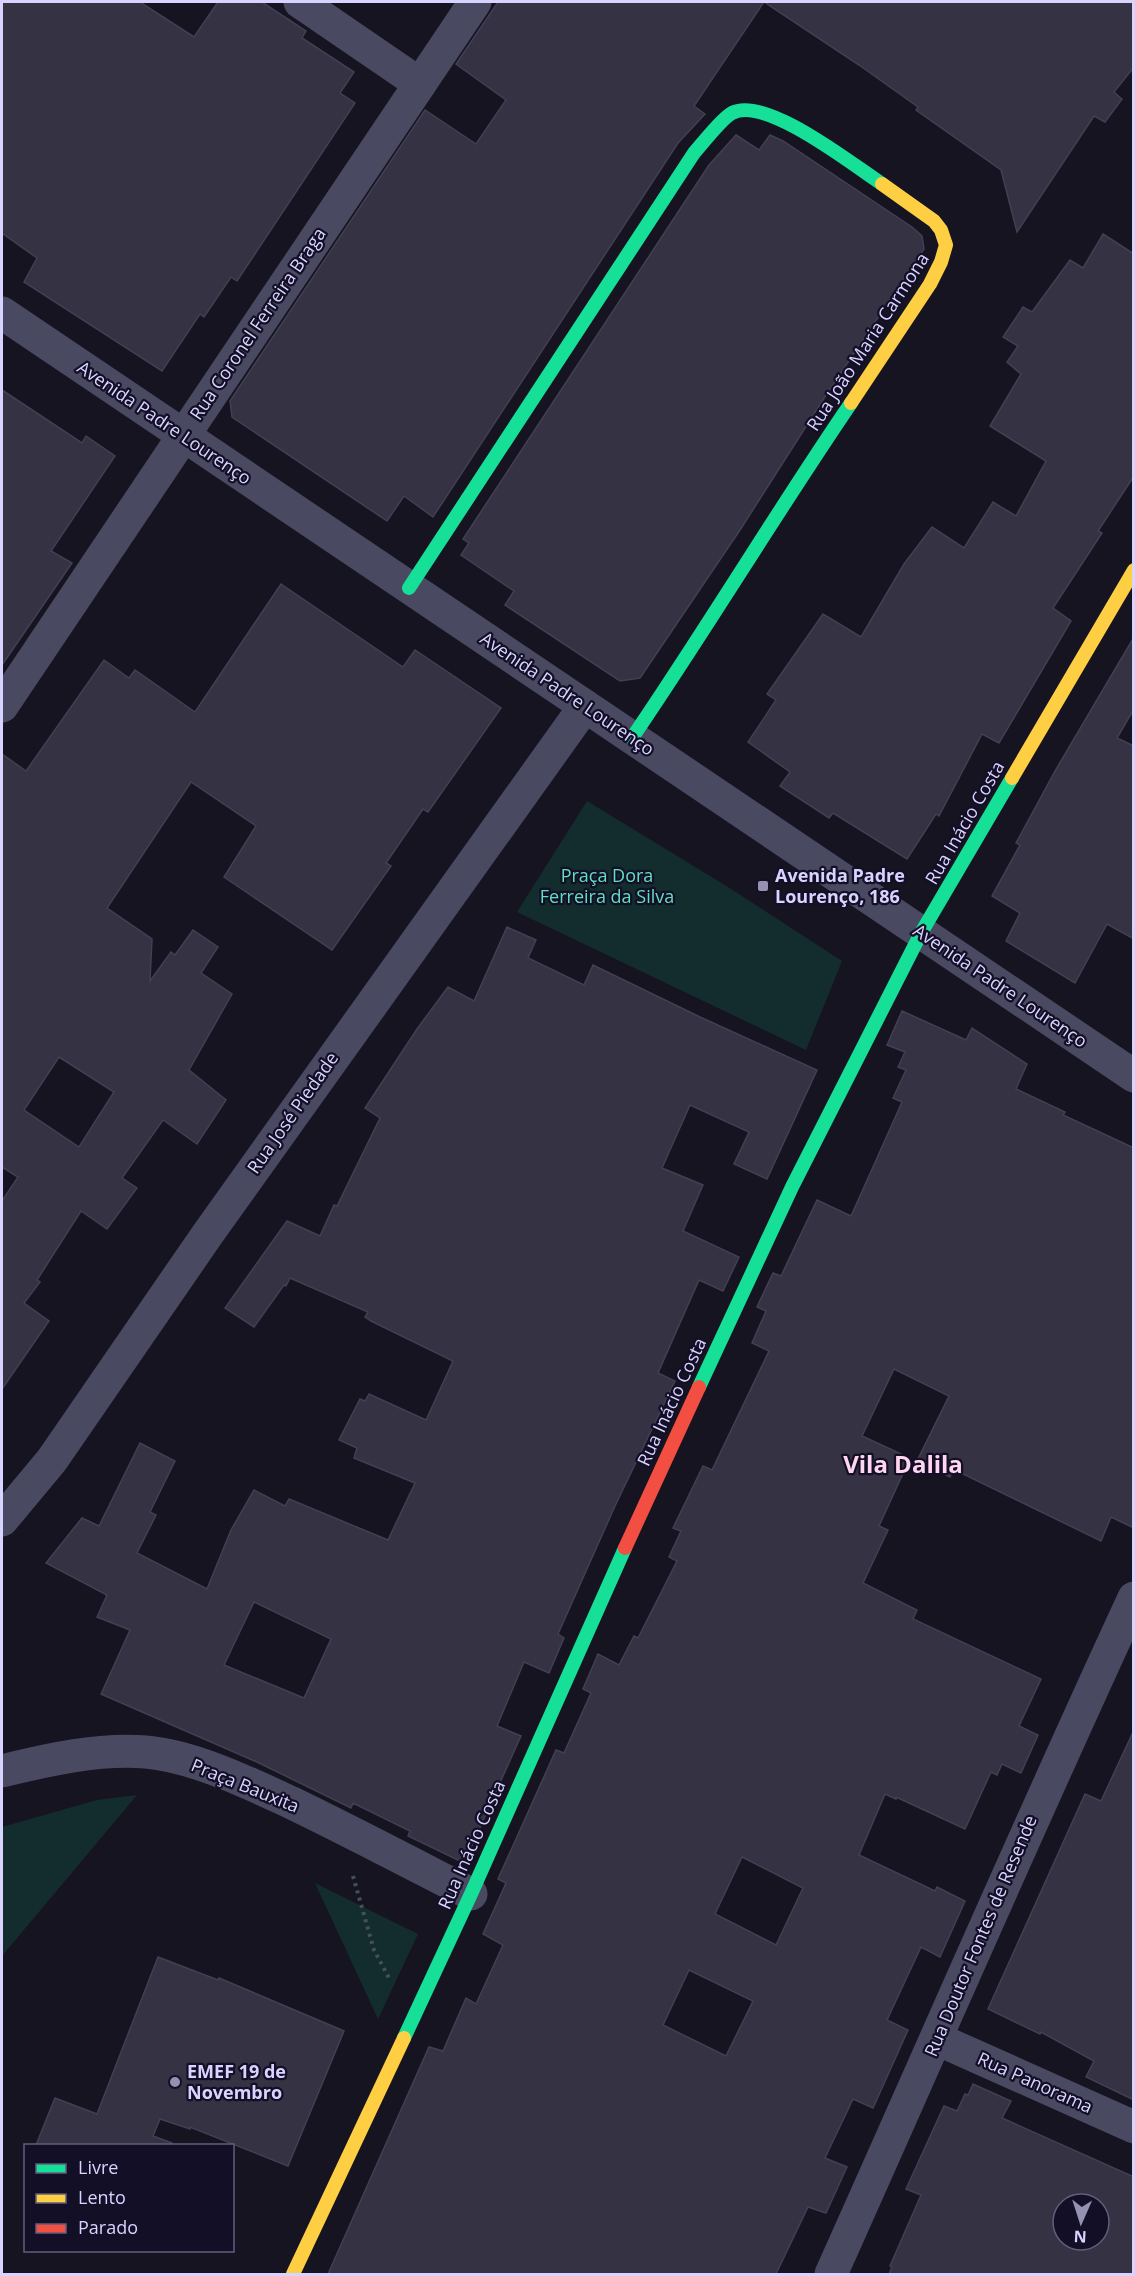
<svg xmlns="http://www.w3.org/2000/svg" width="1135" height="2276" viewBox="0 0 1135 2276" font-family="'Open Sans',sans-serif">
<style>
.green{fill:#132c2d}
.building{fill:#343243;stroke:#433f54;stroke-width:1.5;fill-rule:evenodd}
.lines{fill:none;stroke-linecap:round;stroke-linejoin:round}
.path{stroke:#44505f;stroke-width:4;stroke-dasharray:3 4.5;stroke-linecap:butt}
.street{stroke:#4a4962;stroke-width:33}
.fast{stroke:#16e098;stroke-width:14}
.slow{stroke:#ffcf43;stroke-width:14}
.jam{stroke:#f24e42;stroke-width:14}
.poi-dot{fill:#9591b1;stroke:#130f26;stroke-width:2}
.labels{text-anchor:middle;stroke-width:4.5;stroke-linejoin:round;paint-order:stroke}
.street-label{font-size:18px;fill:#d9d4ff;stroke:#130f26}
.park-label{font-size:18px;fill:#5fe0c0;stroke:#130f26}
.poi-label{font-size:18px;font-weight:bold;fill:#d9d4ff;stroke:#130f26;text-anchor:start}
.district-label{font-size:24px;font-weight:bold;fill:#ffd6f0;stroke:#130f26}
</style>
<rect width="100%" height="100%" fill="#161421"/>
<!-- green -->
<g class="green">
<polygon points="587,801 728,887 842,961 806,1050 517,912"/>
<polygon points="137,1795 2,1956 2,1827 97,1800"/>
<polygon points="315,1883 418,1934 378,2019"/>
</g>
<!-- building -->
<g class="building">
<polygon points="2,2 140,2 194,37 218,2 262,2 306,31 302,38 354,72 340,93 355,103 237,281 231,277 204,317 200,314 162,371 24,282 37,258 2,233"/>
<polygon points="498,2 764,2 694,106 705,114 678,143 433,517 404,496 387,521 232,417 230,401 425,110 476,144 506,100 456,64"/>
<polygon points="764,2 1134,2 1134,67 1114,92 1122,99 1105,122 1094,116 1017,232 1001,170 916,110 918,107 859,65"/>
<polygon points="736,135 759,150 770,135 783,141 912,227 922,236 924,249 828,392 740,530 640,678 620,681 505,605 514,591 461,555 469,543 463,539 709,165"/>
<polygon points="1103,234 1134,254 1134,476 1098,531 1102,533 1053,608 1071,621 999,743 982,734 939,816 936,814 907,859 833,813 829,818 780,786 790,772 748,742 776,700 767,694 823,614 861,637 904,564 932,527 964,548 993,502 1016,516 1046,461 990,426 1021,374 1007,362 1018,346 1003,337 1023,307 1032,312 1070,260 1083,268"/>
<polygon points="2,390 82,443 86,436 115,456 51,551 72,563 2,665"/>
<path d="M281,584l122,83 12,-17 86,58 -73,104 -5,-3 -37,54 5,3 -59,84 -108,-73 32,-51 -65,-44 -84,126 45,31 -2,42 21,-29 4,3 18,-25 25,17 -17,26 31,21 -43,76 37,30 -29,44 -34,-24 -41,58 15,10 -30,41 -26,-18 -44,69 3,2 -16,21 25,18 -47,68v-188l16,-24 -16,-10v-413l24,17 78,-111 25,18 6,-8 60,42zM59,1057l55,35 -35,55 -55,-37z"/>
<polygon points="1134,637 1134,709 1117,738 1134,746 1134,939 1107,924 1075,983 1006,941 1020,913 992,896 1020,845 1016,843 1055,771"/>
<path d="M507,927l29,13 -8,18 56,27 9,-20 107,52 117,53 -50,109 -33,-15 15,-32 -59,-27 -28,63 41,17 -20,46 56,26 -16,34 -24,-11 -41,93 17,8 -60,125 -57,128 6,4 -15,35 -25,-11 -27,64 24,10 -57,127 -56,-27 2,-5 -57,-28 -2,5 -94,-46 -156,-68 29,-64 -33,-13 10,-22 -61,-32 36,-45 17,8 41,-83 35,18 -25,51 6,3 -19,38 70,36 24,-59 23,-40 31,16 4,-7 99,41 27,-57 -61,-25 3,-10 -18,-8 21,-41 5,2 4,-7 57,26 27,-59 -82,-40 -6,-4 3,-5 -78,-34 -4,8 -2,-1 -30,42 -29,-19 62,-87 33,15 14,-31 3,1 43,-88 -15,-10 52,-79 31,-42 26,14zM254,1602l77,37 -27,59 -80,-33z"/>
<path d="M902,1011l64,29 6,-12 55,36 -11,25 49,23 -2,3 71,33v380l-23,-11 -10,24 -148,-72 -3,8 -33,-16 32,-65 -55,-27 -32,67 48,22 -31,68 9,4 -25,53 54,27 -4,9 128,60 -22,47 19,9 -17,38 -19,-9 -5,11 -6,-3 -26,57 -69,-32v2l-11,-5 -26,61 76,36 2,-4 28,14 -25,56 -19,-10 -34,73 21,10 -35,78 -20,-9 -28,59 22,9 -21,46 -18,-6 -32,67h-448l101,-227 14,4 23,-53 10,6 27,-59 -20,-11 23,-51 -8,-4 58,-129 8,3 27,-60 -8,-4 15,-35 21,11 15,-29 4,2 39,-77 -8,-4 12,-26 -8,-3 30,-62 9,4 57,-119 -17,-8 14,-32 -9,-4 16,-34 8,3 36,-76 34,16 39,-87 12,-27 -9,-4 13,-28 -8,-3 7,-15 -18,-7zM742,1857l61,31 -27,57 -61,-31zM689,1970l64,31 -27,55 -63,-31z"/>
<polygon points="1134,1730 1134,2100 1086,2077 1094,2061 1041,2032 1040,2034 988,2009 1085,1794 1101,1801"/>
<polygon points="158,1957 218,1980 219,1978 344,2031 288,2166 190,2127 190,2129 160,2119 153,2136 172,2143 171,2145 36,2145 55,2098 97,2114"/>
<path d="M973,2084l38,17 -9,17 132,59v97h-245l3,-7 -2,-1 31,-71 -15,-6 38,-83 13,5 8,-17 3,1zM1063,2204h36v36h-36z"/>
</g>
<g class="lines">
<!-- path -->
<polyline class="path" points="353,1876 374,1950 389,1978"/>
<!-- street -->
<g class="street">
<polyline points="300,2 420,84"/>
<polyline points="2,313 1134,1076"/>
<polyline points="2,706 475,2"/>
<polyline points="2,1520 52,1460 207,1235 585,706"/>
<path d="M2,1771c45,-11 96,-23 144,-19 47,4 103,31 146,51 60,29 119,60 179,91"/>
<polyline points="937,2039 1134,2127"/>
<path d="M831,2274c101,-225 199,-452 303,-676"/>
</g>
<!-- fast -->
<g class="fast">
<path d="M409,588l285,-435c9,-10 28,-35 38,-40 33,-18 121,52 150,71"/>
<path d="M632,738c75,-110 144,-225 219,-335"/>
<polyline points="699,1387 792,1187 921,933 1012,778"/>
<polyline points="404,2038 471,1894 625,1548"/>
</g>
<!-- slow -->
<g class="slow">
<polyline points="851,403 930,284 941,262 946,245 941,230 934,221 882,184"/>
<polyline points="1012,778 1134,570"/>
<polyline points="293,2274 404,2038"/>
</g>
<!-- jam -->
<polyline class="jam" points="625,1548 699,1387"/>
</g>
<!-- markers -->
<g class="poi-dot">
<rect x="757" y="880" width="12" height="12" rx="3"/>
<circle cx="175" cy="2082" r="6"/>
</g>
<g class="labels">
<!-- street labels -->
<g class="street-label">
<text transform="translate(258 324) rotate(-56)" y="6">Rua Coronel Ferreira Braga</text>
<text transform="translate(868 342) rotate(-57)" y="6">Rua João Maria Carmona</text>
<text transform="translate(164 423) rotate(34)" y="6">Avenida Padre Lourenço</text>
<text transform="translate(567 694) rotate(34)" y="6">Avenida Padre Lourenço</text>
<text transform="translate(965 823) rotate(-60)" y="6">Rua Inácio Costa</text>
<text transform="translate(1000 986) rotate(34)" y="6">Avenida Padre Lourenço</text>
<text transform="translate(293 1113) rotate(-55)" y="6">Rua José Piedade</text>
<text transform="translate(672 1402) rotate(-65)" y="6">Rua Inácio Costa</text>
<text transform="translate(245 1786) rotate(22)" y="6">Praça Bauxita</text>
<text transform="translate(472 1845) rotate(-66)" y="6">Rua Inácio Costa</text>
<text transform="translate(981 1936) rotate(-67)" y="6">Rua Doutor Fontes de Resende</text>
<text transform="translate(1035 2083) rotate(24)" y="6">Rua Panorama</text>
</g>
<!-- park labels -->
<g class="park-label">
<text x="607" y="882">Praça Dora<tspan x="607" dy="21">Ferreira da Silva</tspan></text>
</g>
<!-- poi labels -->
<g class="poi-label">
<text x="775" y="882">Avenida Padre<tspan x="775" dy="21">Lourenço, 186</tspan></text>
<text x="187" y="2078">EMEF 19 de<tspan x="187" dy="21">Novembro</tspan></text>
</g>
<!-- district labels -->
<g class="district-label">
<text x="903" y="1473">Vila Dalila</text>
</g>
</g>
<!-- border -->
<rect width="1135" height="2276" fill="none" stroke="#d9d4ff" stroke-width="6"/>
<!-- legend -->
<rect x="24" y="2144" width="210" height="108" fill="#130f26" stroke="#625e7d" stroke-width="1.5"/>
<rect x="36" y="2164" width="30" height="9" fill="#16e098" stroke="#625e7d" stroke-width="1.5"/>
<text x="78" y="2174" font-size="18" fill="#d9d4ff">Livre</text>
<rect x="36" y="2194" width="30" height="9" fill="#ffcf43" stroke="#625e7d" stroke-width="1.5"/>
<text x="78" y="2204" font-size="18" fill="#d9d4ff">Lento</text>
<rect x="36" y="2224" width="30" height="9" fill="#f24e42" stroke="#625e7d" stroke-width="1.5"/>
<text x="78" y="2234" font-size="18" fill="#d9d4ff">Parado</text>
<!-- north arrow -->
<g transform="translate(1081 2222) rotate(183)"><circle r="28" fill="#130f26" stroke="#625e7d" stroke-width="1.5"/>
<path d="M0-4.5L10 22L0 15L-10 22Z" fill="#9591b1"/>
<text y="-9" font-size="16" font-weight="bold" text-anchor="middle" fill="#d9d4ff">N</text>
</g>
</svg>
